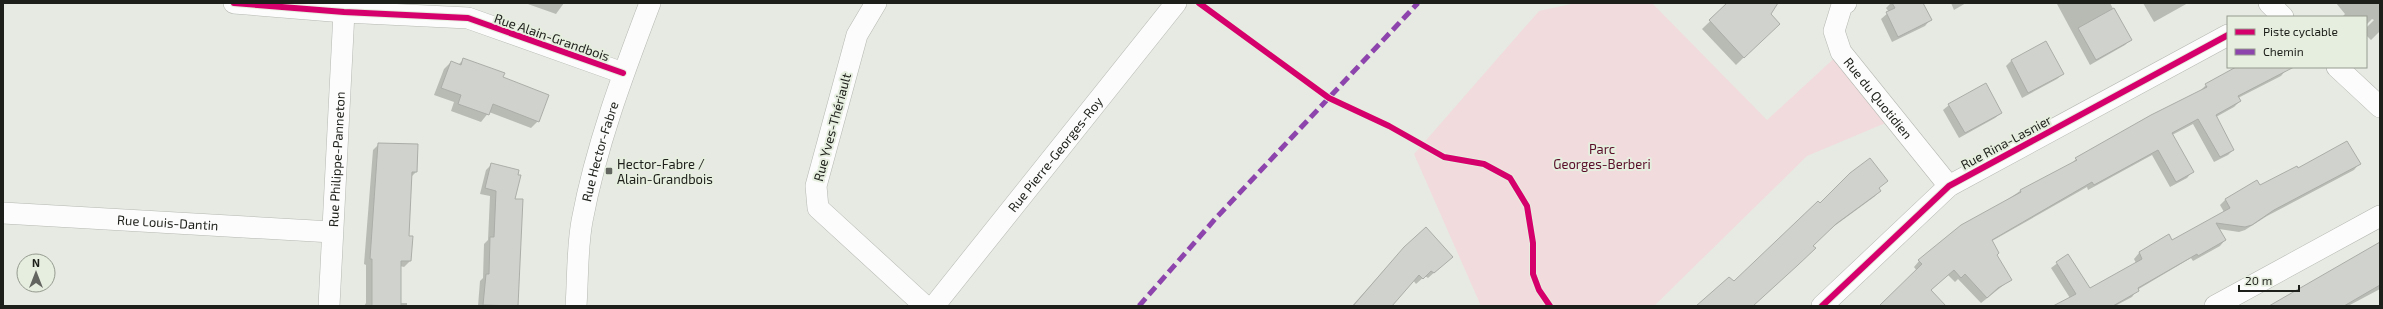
<svg xmlns="http://www.w3.org/2000/svg" width="2383" height="309" viewBox="0 0 2383 309" font-family="'Exo 2',sans-serif">
<style>
.green{fill:#f2dbdc}
.shadow{fill:#0003}
.building{fill:#d0d3cd;stroke:#abaea8}
.lines{fill:none;stroke-linecap:round;stroke-linejoin:round}
.minor-casing{stroke:#b5b8b2;stroke-width:22}
.minor{stroke:#fbfcfb;stroke-width:21}
.quiet{stroke:#8e44ad;stroke-width:5;stroke-dasharray:10 5;stroke-linecap:butt}
.cycleway-casing{stroke:#e6eedf;stroke-width:8}
.cycleway{stroke:#d6006c;stroke-width:6}
.poi-dot{fill:#636660;stroke:#e6eedf;stroke-width:1.5}
.labels{text-anchor:middle;stroke-width:4;stroke-linejoin:round;paint-order:stroke}
.street-label{font-size:13px;fill:#1d1f1a;stroke:#e6eedf}
.park-label{font-size:13px;fill:#580e28;stroke:#e6eedf}
.poi-label{font-size:13px;fill:#1d1f1a;stroke:#e6eedf;text-anchor:start}
</style>
<rect width="100%" height="100%" fill="#e6eae2"/>
<!-- green -->
<polygon class="green" points="1576,3 1652,3 1767,120 1841,52 1895,119 1807,156 1654,306 1481,306 1414,154 1539,11"/>
<!-- shadow -->
<g class="shadow">
<polygon points="525,3 564,3 556,14"/>
<polygon points="1729,3 1769,3 1771,31 1736,65 1702,29"/>
<polygon points="1891,3 1922,3 1930,20 1925,26 1892,42 1881,19 1889,12 1886,8"/>
<polygon points="1951,3 1966,3 1954,10"/>
<polygon points="2058,3 2110,3 2130,40 2125,45 2090,65 2057,4"/>
<polygon points="2143,3 2188,3 2154,22"/>
<polygon points="2336,3 2380,3 2380,31 2371,40 2366,35 2366,28 2374,20 2372,19 2366,25 2366,17 2342,17 2345,14"/>
<polygon points="2046,42 2063,74 2057,79 2022,98 2006,66 2011,61"/>
<polygon points="464,59 502,78 538,121 531,128 489,112 481,122 451,111 454,102 434,95 444,69 451,62 458,65"/>
<polygon points="2238,67 2285,67 2286,70 2281,76 2238,98 2240,101 2234,107 2216,117 2233,150 2228,155 2214,162 2193,124 2172,135 2192,172 2187,178 2170,187 2152,155 2088,190 2087,187 1992,241 1996,255 2010,280 1981,303 1958,279 1955,282 1948,275 1930,291 1921,306 1881,306 1917,271 1914,267 1919,261 2020,191 2070,165 2076,159 2200,91 2206,85"/>
<polygon points="1949,105 2001,113 1995,118 1959,138 1943,110"/>
<polygon points="379,144 416,172 411,177 408,237 410,261 404,267 400,266 400,303 407,303 407,306 364,306 366,303 366,265 364,264 373,150"/>
<polygon points="492,164 513,200 518,277 515,306 478,306 480,281 483,278 484,244 488,240 490,196 480,194 486,170"/>
<polygon points="2359,164 2354,170 2267,216 2245,230 2239,232 2219,229 2225,240 2220,246 2193,261 2191,258 2137,290 2132,297 2115,306 2055,306 2070,298 2051,268 2068,255 2090,290 2136,263 2134,259 2139,253 2169,236 2172,241 2224,212 2220,205 2225,200 2257,182 2259,186 2298,170"/>
<polygon points="1878,189 1880,191 1874,197 1829,230 1752,306 1697,306 1733,283 1820,204"/>
<polygon points="2380,244 2380,289 2348,306 2271,306"/>
<polygon points="1404,248 1446,262 1428,278 1425,276 1416,284 1413,280 1391,306 1352,306"/>
</g>
<!-- building -->
<g class="building">
<polygon points="1727,3 1778,3 1771,14 1780,24 1744,58 1709,20"/>
<polygon points="1892,3 1923,3 1932,20 1898,37 1886,12 1895,8"/>
<polygon points="2114,8 2132,40 2096,60 2078,28"/>
<polygon points="2046,41 2064,74 2028,93 2011,60"/>
<polygon points="463,58 505,73 503,77 549,95 539,122 493,104 489,115 458,104 461,95 441,88 451,61 461,65"/>
<polygon points="2236,67 2294,67 2238,96 2241,101 2216,115 2234,150 2220,157 2198,119 2172,133 2194,172 2176,182 2158,150 2094,185 2092,182 1992,240 1999,253 1997,255 2012,280 1998,288 1987,298 1965,274 1961,278 1954,270 1931,290 1946,306 1879,306 1922,264 1918,260 1961,225 2021,192 2020,190 2077,160 2075,158 2151,115 2207,87 2205,84"/>
<polygon points="1986,83 2002,113 1965,133 1948,104"/>
<polygon points="2347,141 2361,164 2274,210 2252,225 2245,227 2216,223 2226,240 2198,256 2197,254 2138,288 2139,291 2113,306 2053,306 2076,294 2056,262 2068,254 2090,288 2142,259 2139,252 2169,234 2172,240 2230,208 2225,199 2257,180 2260,185 2297,166 2298,168"/>
<polygon points="378,143 418,144 417,172 412,172 409,236 413,236 411,261 401,261 401,306 372,306 372,259 370,259"/>
<polygon points="1870,158 1888,181 1879,188 1881,191 1836,224 1813,246 1816,248 1798,265 1753,306 1696,306 1729,277 1734,281 1818,201 1820,203 1850,173"/>
<polygon points="491,163 519,170 518,175 521,175 515,199 523,199 518,306 483,305 486,274 489,274 490,237 494,237 496,191 485,188"/>
<polygon points="1426,227 1453,257 1434,273 1431,271 1423,279 1419,275 1392,306 1353,306 1404,247"/>
<polygon points="2380,242 2380,285 2344,306 2269,306"/>
</g>
<g class="lines">
<defs>
<g id="minor">
<polyline points="234,3 344,12 468,18 623,73"/>
<polyline points="876,3 857,35 816,186 818,208 925,306"/>
<path id="s1" d="M1846,3l-4,2 -8,26 7,21 108,134"/>
<polyline points="2269,3 2283,17"/>
<polyline points="2337,67 2380,107"/>
<path id="s2" d="M3,213l329,19"/>
<path id="s3" d="M329,306l15,-294"/>
<path id="s4" d="M576,306c2,-28 1,-58 6,-85 14,-75 41,-147 68,-218"/>
<path id="s5" d="M934,306l242,-303"/>
<polyline points="1822,306 1949,186 2228,35"/>
<polyline points="2215,306 2380,216"/>
</g>
</defs>
<!-- minor casing -->
<use href="#minor" class="minor-casing"/>
<!-- minor -->
<use href="#minor" class="minor"/>
<!-- quiet -->
<polyline class="quiet" points="1139,306 1216,218 1418,3"/>
<defs>
<g id="cycleway">
<polyline points="234,3 344,12 468,18 623,73"/>
<polyline points="1199,3 1329,98 1389,126 1444,157 1484,164 1510,178 1527,206 1533,243 1533,274 1539,290 1550,306"/>
<polyline points="1822,306 1949,186 2228,35"/>
</g>
</defs>
<!-- cycleway casing -->
<use href="#cycleway" class="cycleway-casing"/>
<!-- cycleway -->
<use href="#cycleway" class="cycleway"/>
</g>
<!-- markers -->
<rect class="poi-dot" x="605" y="167" width="8" height="8" rx="2"/>
<g class="labels">
<!-- street labels -->
<g class="street-label">
<text transform="translate(552 37) rotate(19)" y="5">Rue Alain-Grandbois</text>
<text dy="5" stroke="none"><textPath href="#s1" startOffset="113">Rue du Quotidien</textPath></text>
<text transform="translate(832 127) rotate(-75)" y="5">Rue Yves-Thériault</text>
<text transform="translate(2006 142) rotate(-28)" y="5">Rue Rina-Lasnier</text>
<text dy="5" stroke="none"><textPath href="#s4" startOffset="157">Rue Hector-Fabre</textPath></text>
<text dy="5" stroke="none"><textPath href="#s5" startOffset="194">Rue Pierre-Georges-Roy</textPath></text>
<text dy="5" stroke="none"><textPath href="#s3" startOffset="147">Rue Philippe-Panneton</textPath></text>
<text dy="5" stroke="none"><textPath href="#s2" startOffset="165">Rue Louis-Dantin</textPath></text>
</g>
<!-- park labels -->
<g class="park-label">
<text x="1602" y="154">Parc<tspan x="1602" dy="15">Georges-Berberi</tspan></text>
</g>
<!-- poi labels -->
<g class="poi-label">
<text x="617" y="169">Hector-Fabre /<tspan x="617" dy="15">Alain-Grandbois</tspan></text>
</g>
</g>
<!-- border -->
<rect width="2383" height="309" fill="none" stroke="#1d1f1a" stroke-width="8"/>
<!-- legend -->
<rect x="2227" y="16" width="140" height="52" fill="#e6eedf" stroke="#969b90"/>
<rect x="2235" y="29" width="20" height="6" fill="#d6006c" stroke="#969b90"/>
<text x="2263" y="36" font-size="12" fill="#1d1f1a">Piste cyclable</text>
<rect x="2235" y="49" width="20" height="6" fill="#8e44ad" stroke="#969b90"/>
<text x="2263" y="56" font-size="12" fill="#1d1f1a">Chemin</text>
<!-- north arrow -->
<g transform="translate(36 273)"><circle r="19" fill="#e6eedf" stroke="#969b90"/>
<path d="M0-3L7 15L0 10L-7 15Z" fill="#636660"/>
<text y="-6" font-size="11" font-weight="bold" text-anchor="middle" fill="#1d1f1a">N</text>
</g>
<!-- scale -->
<path d="M2239 285v6h60v-6" fill="none" stroke="#1d1f1a" stroke-width="2"/>
<text x="2245" y="285" font-size="12" fill="#1d1f1a" stroke="#e6eedf" stroke-width="3" paint-order="stroke">20 m</text>
</svg>
